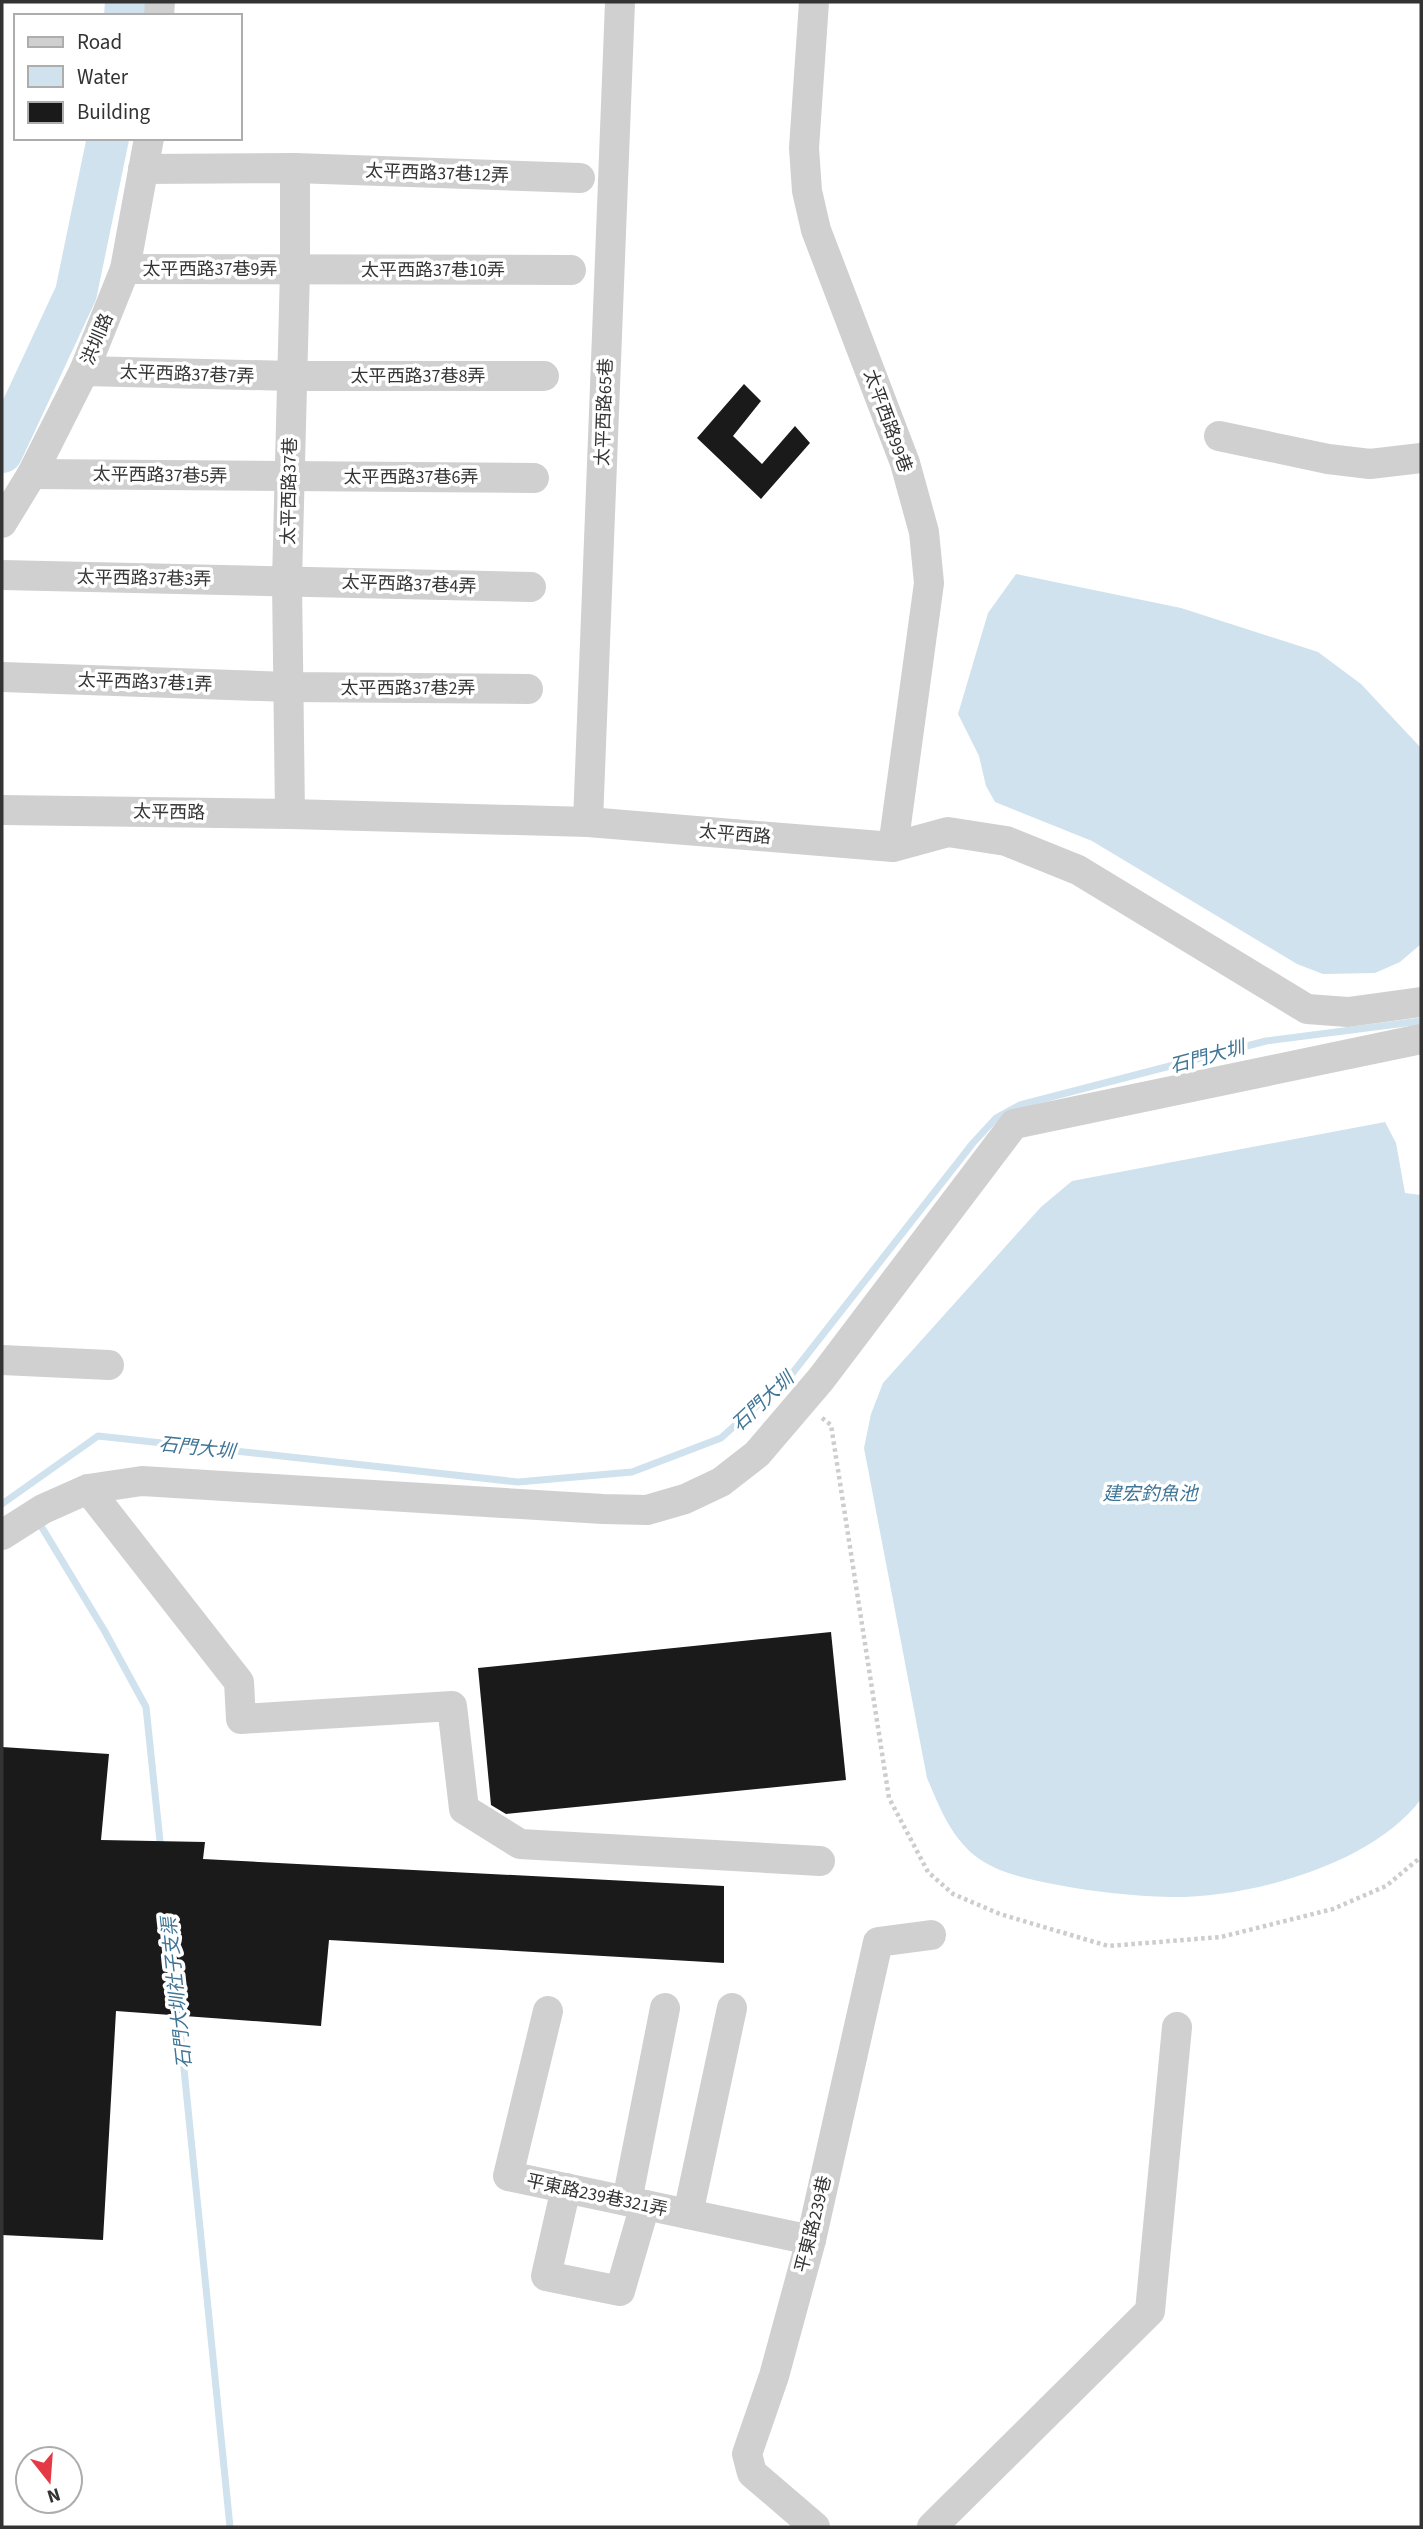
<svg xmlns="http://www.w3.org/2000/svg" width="1423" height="2529" viewBox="0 0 1423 2529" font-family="'Source Sans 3','Noto Sans TC',sans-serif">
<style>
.water{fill:#cfe2ee}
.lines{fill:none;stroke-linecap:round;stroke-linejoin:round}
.stream{stroke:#cfe2ee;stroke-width:7}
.river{stroke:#cfe2ee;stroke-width:42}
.building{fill:#1a1a1a}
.path{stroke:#cdcdcd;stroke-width:4.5;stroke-dasharray:3.5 3.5;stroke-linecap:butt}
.minor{stroke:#d0d0d0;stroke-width:30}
.labels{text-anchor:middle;stroke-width:7;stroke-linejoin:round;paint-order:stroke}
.street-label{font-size:18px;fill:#333;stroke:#fff}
.water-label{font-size:19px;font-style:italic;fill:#3f7597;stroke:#fff}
</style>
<rect width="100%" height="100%" fill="#fff"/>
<!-- water -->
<g class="water">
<polygon points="1016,574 1181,608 1318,652 1361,684 1421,748 1421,944 1400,962 1375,973 1323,974 1297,964 1092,841 995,802 986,786 979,756 958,714 988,613"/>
<path d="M1385,1122l11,21 9,50 16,2v604c-49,66 -172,99 -251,98 -38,-1 -75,-5 -112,-12 -29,-6 -60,-11 -84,-30 -24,-20 -35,-49 -47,-77l-63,-330 7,-34 12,-31 158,-176 31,-26z"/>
</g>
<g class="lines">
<!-- stream -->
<g class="stream">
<polyline points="2,1504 98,1436 518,1482 632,1472 721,1438 791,1375 973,1143 996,1118 1020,1105 1266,1041 1421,1021"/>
<polyline points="38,1521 104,1630 146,1707 161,1851"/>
<polyline points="178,2009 230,2527"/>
</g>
<!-- river -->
<g class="river">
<polyline points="125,16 126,2"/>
<polyline points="2,452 76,293 108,138"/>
</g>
</g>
<!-- building -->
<g class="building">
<polygon points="744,384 761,401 733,436 762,464 795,426 810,443 761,499 697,438"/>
<polygon points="831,1632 846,1780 506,1814 491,1805 478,1668"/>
<polygon points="2,1747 109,1754 101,1840 205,1842 203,1859 724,1886 724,1963 329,1940 321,2026 116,2011 103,2240 2,2235"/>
</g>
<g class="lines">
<!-- path -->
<polyline class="path" points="822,1418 831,1425 889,1798 928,1872 953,1894 1000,1914 1108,1946 1221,1937 1333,1909 1386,1886 1421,1857"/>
<!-- minor -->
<g class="minor">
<polyline points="814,2 804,148 807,191 816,230 905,463 924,532 929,583 893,847"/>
<polyline points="159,16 160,2"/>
<polyline points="143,169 295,168 580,178"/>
<polyline points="125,269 571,270"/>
<polyline points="84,371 291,376 544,376"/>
<polyline points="1219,436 1328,459 1370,464 1421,458"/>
<polyline points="32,474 534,478"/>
<polyline points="2,523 32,474 84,371 125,269 149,138"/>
<polyline points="2,575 531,587"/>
<polyline points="2,677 288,687 528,689"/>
<polyline points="2,810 290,814 588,822 893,847 948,832 1006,841 1078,870 1307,1009 1348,1012 1421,1002"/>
<polyline points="290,814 287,581 295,269 295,168"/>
<polyline points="588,822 620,2"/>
<polyline points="2,1360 109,1365"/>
<polyline points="88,1489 239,1682 241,1719 452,1706 464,1809 520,1844 820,1861"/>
<polyline points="2,1535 43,1509 88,1489 142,1481 603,1509 647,1510 685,1499 721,1482 757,1454 821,1379 1014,1124 1421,1039"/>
<polyline points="548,2011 508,2176 811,2240"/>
<polyline points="566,2188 546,2276 620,2291 645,2205"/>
<polyline points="627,2201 665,2008"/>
<polyline points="688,2214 732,2008"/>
<polyline points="815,2527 752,2473 747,2454 774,2376 811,2240 878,1942 931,1935"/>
<polyline points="932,2527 1150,2311 1177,2027"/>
</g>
</g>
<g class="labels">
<!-- street labels -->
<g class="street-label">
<text transform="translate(437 173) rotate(2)" y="6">太平西路37巷12弄</text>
<text x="210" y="275">太平西路37巷9弄</text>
<text x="433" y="276">太平西路37巷10弄</text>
<text transform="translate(97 339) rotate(-67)" y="6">洪圳路</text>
<text transform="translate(187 374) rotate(2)" y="6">太平西路37巷7弄</text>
<text x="418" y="382">太平西路37巷8弄</text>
<text transform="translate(604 412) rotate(-88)" y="6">太平西路65巷</text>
<text transform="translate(888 421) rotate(70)" y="6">太平西路99巷</text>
<text transform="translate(160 475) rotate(1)" y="6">太平西路37巷5弄</text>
<text x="411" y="483">太平西路37巷6弄</text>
<text transform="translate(289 491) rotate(-89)" y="6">太平西路37巷</text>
<text transform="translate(144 578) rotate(1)" y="6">太平西路37巷3弄</text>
<text transform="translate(409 584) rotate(2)" y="6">太平西路37巷4弄</text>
<text transform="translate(145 682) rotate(2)" y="6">太平西路37巷1弄</text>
<text x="408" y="694">太平西路37巷2弄</text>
<text transform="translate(169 812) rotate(1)" y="6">太平西路</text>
<text transform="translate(735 834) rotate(5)" y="6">太平西路</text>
<text transform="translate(597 2195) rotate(12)" y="6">平東路239巷321弄</text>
<text transform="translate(813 2224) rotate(-76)" y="6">平東路239巷</text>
</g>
<!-- water labels -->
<g class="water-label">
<text transform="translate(1207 1056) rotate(-15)" y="7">石門大圳</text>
<text transform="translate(762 1401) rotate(-43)" y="7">石門大圳</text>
<text transform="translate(197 1447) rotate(6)" y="7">石門大圳</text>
<text x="1150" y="1500">建宏釣魚池</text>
<text transform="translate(176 1993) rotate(-96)" y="7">石門大圳社子支渠</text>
</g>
</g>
<!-- border -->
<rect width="1423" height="2529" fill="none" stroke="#333333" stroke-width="7"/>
<!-- legend -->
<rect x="14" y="14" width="228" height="126" fill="#ffffff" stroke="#adadad" stroke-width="2"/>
<rect x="28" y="37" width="35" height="10" fill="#d0d0d0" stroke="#adadad" stroke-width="2"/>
<text x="77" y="49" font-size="21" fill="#333333">Road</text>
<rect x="28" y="66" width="35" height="21" fill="#cfe2ee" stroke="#adadad" stroke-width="2"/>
<text x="77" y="84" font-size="21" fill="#333333">Water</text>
<rect x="28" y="102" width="35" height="21" fill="#1a1a1a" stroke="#adadad" stroke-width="2"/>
<text x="77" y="119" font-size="21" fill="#333333">Building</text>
<!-- north arrow -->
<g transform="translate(49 2480) rotate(163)"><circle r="33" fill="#ffffff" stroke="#adadad" stroke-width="2"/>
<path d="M0-5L12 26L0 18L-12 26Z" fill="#e63946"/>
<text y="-10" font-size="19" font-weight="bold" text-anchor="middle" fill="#333333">N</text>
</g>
</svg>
